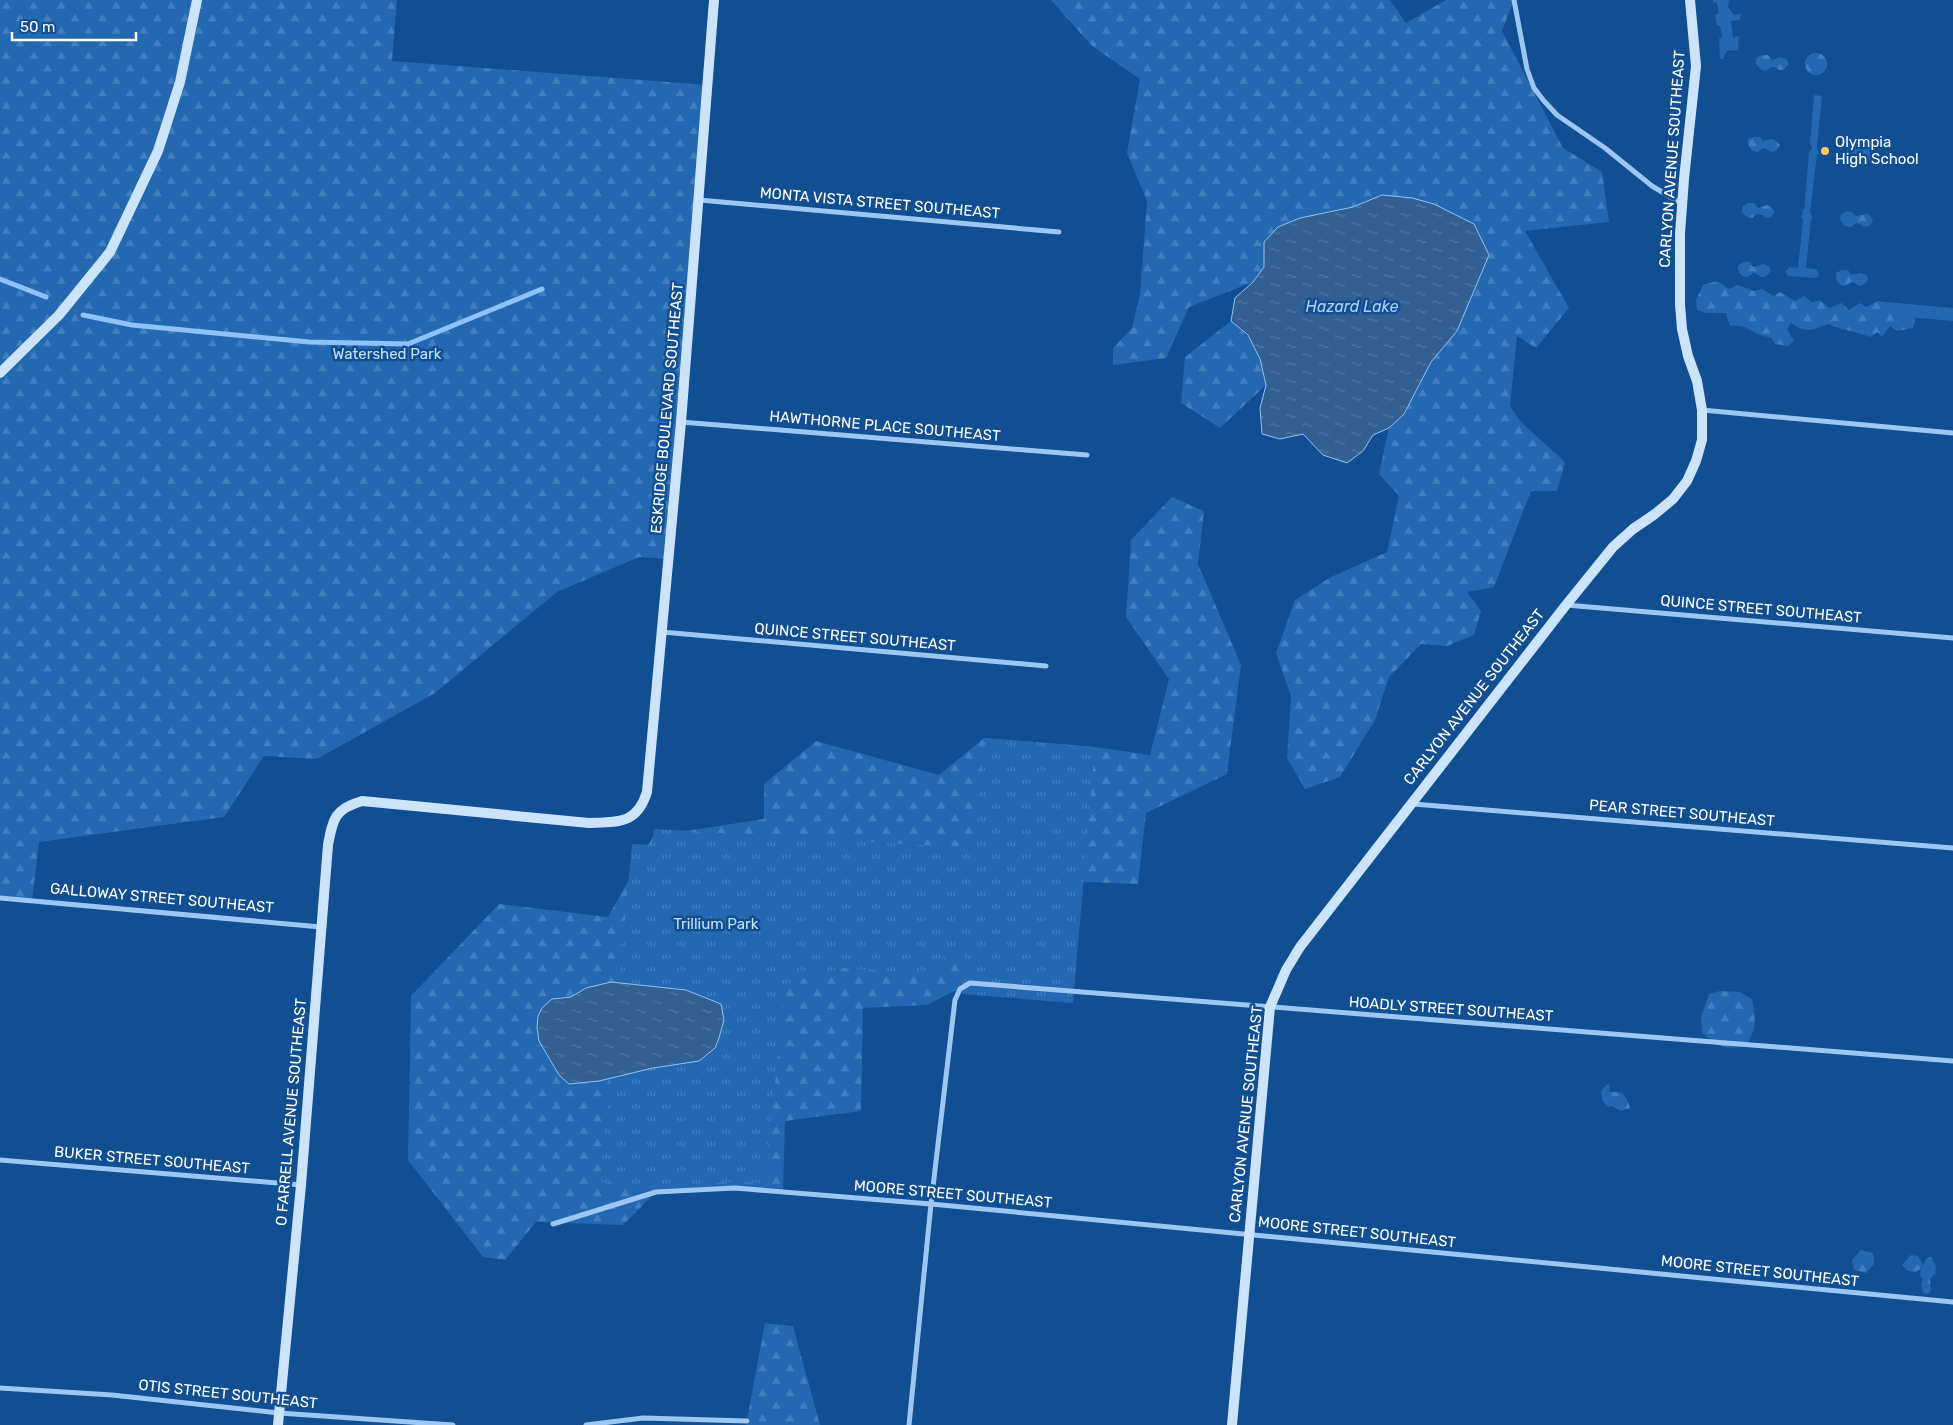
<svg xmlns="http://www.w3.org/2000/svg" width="1953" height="1425" viewBox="0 0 1953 1425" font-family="Rubik,sans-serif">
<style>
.green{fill:#2368b1}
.forest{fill:url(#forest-firs)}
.park{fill:url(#park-tufts)}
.water{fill:url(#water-ripples);stroke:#8fc2f6}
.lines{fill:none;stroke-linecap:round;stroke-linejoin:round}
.stream{stroke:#8fc2f6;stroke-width:5}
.street{stroke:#9dc7f3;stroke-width:5}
.secondary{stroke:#cce3fc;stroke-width:10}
.poi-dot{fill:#ffcb5f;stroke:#114e92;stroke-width:2}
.labels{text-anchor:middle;stroke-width:5;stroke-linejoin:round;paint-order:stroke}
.poi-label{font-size:15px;fill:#fff;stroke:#114e92;text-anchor:start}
.street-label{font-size:15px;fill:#fff;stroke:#114e92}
.park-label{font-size:15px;fill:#c5e0fd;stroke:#114e92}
.water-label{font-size:16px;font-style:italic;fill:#a9d1fa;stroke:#114e92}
</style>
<defs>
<pattern id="forest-firs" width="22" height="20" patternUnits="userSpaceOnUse" patternTransform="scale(1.25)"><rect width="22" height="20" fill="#2368b1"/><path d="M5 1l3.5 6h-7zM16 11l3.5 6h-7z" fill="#447fbd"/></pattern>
<pattern id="park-tufts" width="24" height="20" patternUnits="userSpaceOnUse" patternTransform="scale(1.25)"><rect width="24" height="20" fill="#2368b1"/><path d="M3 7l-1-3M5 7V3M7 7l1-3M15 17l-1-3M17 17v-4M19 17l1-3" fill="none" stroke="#447fbd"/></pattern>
<pattern id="water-ripples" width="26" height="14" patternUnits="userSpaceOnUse" patternTransform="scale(1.25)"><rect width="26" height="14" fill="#336092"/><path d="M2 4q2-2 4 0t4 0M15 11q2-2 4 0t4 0" fill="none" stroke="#5278a2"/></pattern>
</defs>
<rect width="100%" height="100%" fill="#114e92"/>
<!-- green -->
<g class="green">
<polygon points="1713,0 1729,0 1728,7 1734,15 1741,14 1740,20 1731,21 1733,38 1739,36 1738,50 1727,51 1723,59 1720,59 1719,39 1722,37 1720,26 1717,26 1715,15 1719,13 1717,3 1713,2"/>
<polygon points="1814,95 1822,96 1817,147 1819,154 1817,154 1810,212 1813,219 1811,219 1806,268 1816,269 1819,274 1818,277 1814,278 1788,276 1785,272 1789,267 1798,268 1803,219 1801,218 1803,212 1801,210 1804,210 1809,152 1812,149 1810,142"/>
<polygon points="1886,302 1953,308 1953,321 1906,317 1890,311"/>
</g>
<!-- forest -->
<g class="forest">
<polygon points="0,0 397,0 392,61 708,85 668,559 639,557 557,592 435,693 317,759 264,756 224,817 39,842 32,901 0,898"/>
<polygon points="1051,0 1390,0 1406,23 1446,0 1514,0 1502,31 1563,148 1602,172 1609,222 1525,231 1569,308 1536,348 1517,336 1510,406 1521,422 1565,462 1557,491 1531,491 1494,587 1467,592 1481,611 1474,635 1447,646 1421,644 1389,677 1375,720 1340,777 1305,789 1287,758 1291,696 1276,653 1295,600 1331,577 1387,552 1399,496 1379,474 1389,428 1404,414 1431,362 1457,331 1450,213 1434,204 1382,195 1353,207 1328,212 1264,242 1264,267 1253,282 1189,307 1166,358 1113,365 1113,348 1132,328 1140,294 1147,201 1127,153 1140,79 1092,46"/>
<circle cx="1816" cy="64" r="11"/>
<polygon points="1762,55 1768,55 1772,60 1781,57 1787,60 1789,64 1783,70 1779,70 1775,67 1771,67 1766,71 1760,69 1756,64 1756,58"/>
<path d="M1754,137h6l3,4c7,-3 14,-3 17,5l-4,5 -5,1 -4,-3 -4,-1 -5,4 -6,-1 -4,-6v-6z"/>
<path d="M1853,145h5l4,5c6,-3 14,-3 17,5l-4,5 -5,1 -4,-4h-4l-5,4 -6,-1 -4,-6v-6z"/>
<polygon points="1748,203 1754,203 1758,208 1767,205 1771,207 1775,212 1771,217 1766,218 1762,215 1757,214 1752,218 1747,217 1742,212 1743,206"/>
<polygon points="1847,211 1852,212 1856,216 1866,214 1870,215 1873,221 1869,226 1864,227 1860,224 1856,223 1851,227 1845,226 1840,220 1841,214"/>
<polygon points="1744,262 1750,262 1753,267 1763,264 1769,266 1771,271 1765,277 1761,277 1757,274 1753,273 1748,277 1742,276 1738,270 1738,265"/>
<polygon points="1842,270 1848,270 1851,275 1861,273 1867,275 1868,280 1863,285 1859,286 1855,283 1851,282 1846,286 1840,285 1836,279 1836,273"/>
<path d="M1717,281l12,8 8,-4 17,6 8,-2 12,7 6,-4 15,9 9,-5 8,6 8,-2 9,8 13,-5 7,7 11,-7 6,4 12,-6 8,1 4,9 6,-3 10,3v6h8l1,4 -2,7 -16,3 -7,-5 -8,11 -4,-5 -8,5c-15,-6 -28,-7 -42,-13 -16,6 -21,10 -37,-1l-4,6 7,12 -6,5 -13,-2 -4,-7c-17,0 -23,-14 -41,-11l-4,-13h-20l-9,-3 -1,-10 7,-15z"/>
<path d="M1231,321c26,21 28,33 35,64l-46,43 -39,-25 4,-46z"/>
<polygon points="1172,497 1204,511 1198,564 1241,665 1227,774 1146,813 1138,884 1083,882 1084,875 970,983 927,1005 863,1008 861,1111 785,1121 783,1192 735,1188 656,1192 623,1225 536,1222 505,1260 483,1257 408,1160 411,996 499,904 608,917 653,836 764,819 764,784 816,741 939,775 984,738 1095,747 1150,755 1169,679 1126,617 1131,540"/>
<path d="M1720,991l20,1 12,7c4,20 5,29 -6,47 -22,4 -28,1 -44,-13l-1,-16 8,-23z"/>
<path d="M1607,1084l3,1 -1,7c13,-1 18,3 21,16l-9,3 -9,-5 -4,1 -6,-7 -1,-9z"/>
<polygon points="1861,1250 1873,1253 1874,1264 1866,1273 1854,1270 1852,1260"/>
<polygon points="1911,1255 1918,1256 1923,1265 1926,1259 1931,1257 1936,1266 1935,1274 1930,1278 1931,1291 1928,1294 1923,1293 1921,1284 1923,1279 1920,1276 1921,1268 1916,1272 1908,1271 1902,1265"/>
<polygon points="765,1323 793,1326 820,1425 746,1425"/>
</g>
<!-- park -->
<polygon class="park" points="984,738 1095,747 1073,1003 962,994 965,954 944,952 943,975 841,968 785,984 765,1183 733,1182 652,1188 600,1182 632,844 652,845 654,829 975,848"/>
<!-- water -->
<g class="water">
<polygon points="1382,195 1412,198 1434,204 1474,224 1489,255 1457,331 1431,362 1404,414 1389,428 1373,435 1363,451 1347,463 1323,455 1303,434 1280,439 1262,434 1260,408 1266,385 1260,359 1248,335 1231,321 1235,298 1253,282 1264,267 1264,242 1278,227 1300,218 1353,207"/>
<polygon points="611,982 686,990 721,1004 724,1020 719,1038 715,1048 699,1061 653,1068 599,1081 569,1084 559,1075 539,1041 537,1027 538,1016 542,1008 552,999 571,997 586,988"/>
</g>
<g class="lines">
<!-- stream -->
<g class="stream">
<polyline points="0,279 46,297"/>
<polyline points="83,315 132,325 309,342 408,344 542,289"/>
</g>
<!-- street -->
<g class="street">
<polyline points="1514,0 1527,69 1534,88 1544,101 1557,115 1605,148 1652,186 1682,204"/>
<polyline points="699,200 1059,232"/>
<polyline points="1702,410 1953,433"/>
<polyline points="681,422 1087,455"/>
<polyline points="1566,605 1953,638"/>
<polyline points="662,632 1046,666"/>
<polyline points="1413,804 1953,848"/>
<polyline points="0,898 321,927"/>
<polyline points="0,1160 301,1185"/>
<polyline points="553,1224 656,1192 735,1188 931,1204 1953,1302"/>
<polyline points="0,1388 112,1395 279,1413 453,1425"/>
<polyline points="586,1425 643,1418 747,1421"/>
<polyline points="909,1425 931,1204 955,1000 960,989 970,983 1953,1061"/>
</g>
<!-- secondary -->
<g class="secondary">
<polyline points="0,373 59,315 110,252 158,151 180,82 197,0"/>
<path d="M278,1425l23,-240 27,-340c5,-27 7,-36 34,-44l227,22c30,-1 48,1 58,-31l34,-370 33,-422"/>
<polyline points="1232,1425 1270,1007 1286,970 1300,947 1566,605 1613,547 1633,529 1655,514 1673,499 1687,481 1696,461 1702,440 1702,410 1697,381 1688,356 1682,329 1680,304 1680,234 1684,179 1696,66 1690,0"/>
</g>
</g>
<!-- markers -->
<circle class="poi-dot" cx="1825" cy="151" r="5"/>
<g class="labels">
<!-- poi labels -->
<g class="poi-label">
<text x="1835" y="147">Olympia<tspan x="1835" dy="17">High School</tspan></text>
</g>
<!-- street labels -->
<g class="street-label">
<text transform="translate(1672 159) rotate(-86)" y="5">CARLYON AVENUE SOUTHEAST</text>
<text transform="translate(880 203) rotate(5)" y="5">MONTA VISTA STREET SOUTHEAST</text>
<text transform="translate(667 408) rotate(-85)" y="5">ESKRIDGE BOULEVARD SOUTHEAST</text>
<text transform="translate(885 426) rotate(5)" y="5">HAWTHORNE PLACE SOUTHEAST</text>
<text transform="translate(1761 609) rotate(5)" y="5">QUINCE STREET SOUTHEAST</text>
<text transform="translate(855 637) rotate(5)" y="5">QUINCE STREET SOUTHEAST</text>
<text transform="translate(1474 697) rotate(-52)" y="5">CARLYON AVENUE SOUTHEAST</text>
<text transform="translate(1682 813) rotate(5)" y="5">PEAR STREET SOUTHEAST</text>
<text transform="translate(162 898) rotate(5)" y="5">GALLOWAY STREET SOUTHEAST</text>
<text transform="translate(1451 1009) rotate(4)" y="5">HOADLY STREET SOUTHEAST</text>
<text transform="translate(291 1112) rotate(-85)" y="5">O FARRELL AVENUE SOUTHEAST</text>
<text transform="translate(1246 1114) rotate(-84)" y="5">CARLYON AVENUE SOUTHEAST</text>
<text transform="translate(152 1160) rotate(5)" y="5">BUKER STREET SOUTHEAST</text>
<text transform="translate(953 1194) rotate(5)" y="5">MOORE STREET SOUTHEAST</text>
<text transform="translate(1357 1232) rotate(6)" y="5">MOORE STREET SOUTHEAST</text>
<text transform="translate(1760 1271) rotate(6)" y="5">MOORE STREET SOUTHEAST</text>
<text transform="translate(228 1394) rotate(6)" y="5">OTIS STREET SOUTHEAST</text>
</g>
<!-- park labels -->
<g class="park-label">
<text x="387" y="359">Watershed Park</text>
<text x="716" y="929">Trillium Park</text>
</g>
<!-- water labels -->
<g class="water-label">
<text x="1352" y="312">Hazard Lake</text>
</g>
</g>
<!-- scale -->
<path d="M12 32v8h124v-8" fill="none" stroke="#ffffff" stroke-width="2.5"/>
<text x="20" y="32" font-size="15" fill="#ffffff" stroke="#114e92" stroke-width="4" paint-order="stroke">50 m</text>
</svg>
